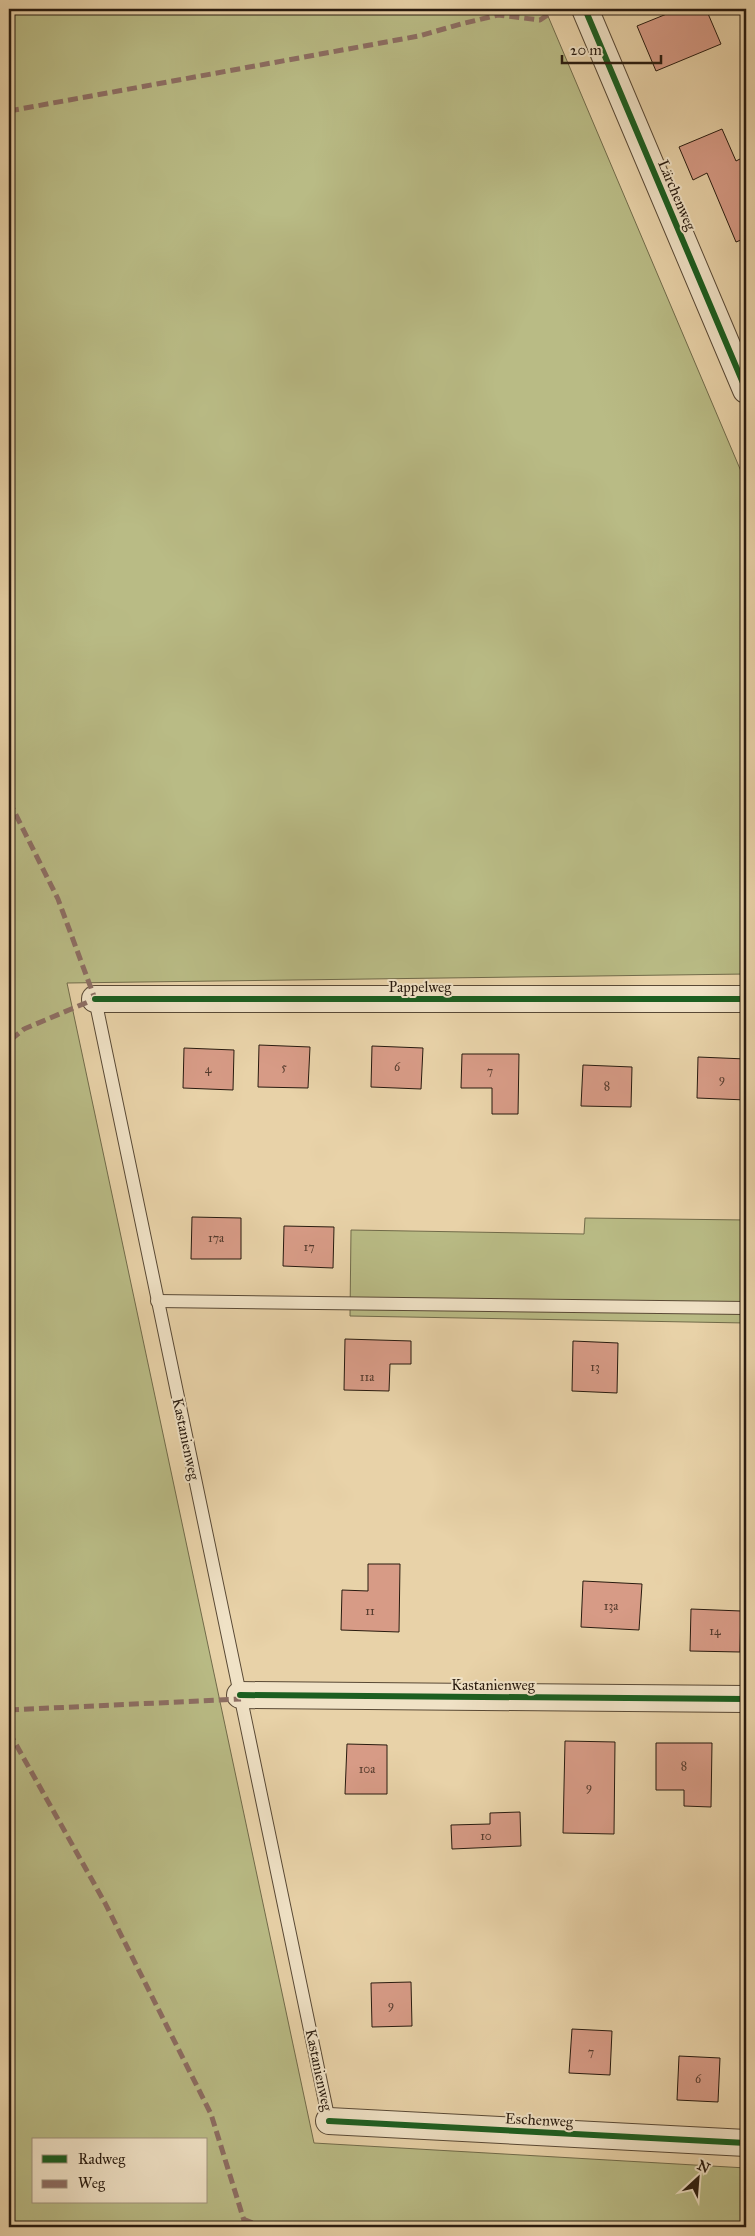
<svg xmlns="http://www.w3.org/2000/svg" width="755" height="2236" viewBox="0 0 755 2236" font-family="'IM FELL Great Primer',serif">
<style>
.green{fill:#b9bb85;stroke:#716b4a;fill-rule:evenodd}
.building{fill:#d79b86;stroke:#291b0f}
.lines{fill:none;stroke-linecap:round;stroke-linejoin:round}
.service-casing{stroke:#594935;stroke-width:14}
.minor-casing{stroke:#594935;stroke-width:28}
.service{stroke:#f0e2c6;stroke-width:12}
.minor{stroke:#f0e2c6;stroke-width:26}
.quiet{stroke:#8d6e63;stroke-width:5;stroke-dasharray:10 5;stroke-linecap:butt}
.cycleway-casing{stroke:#f0e2c6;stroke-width:9}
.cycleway{stroke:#1b5e20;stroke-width:6}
.labels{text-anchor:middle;stroke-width:4;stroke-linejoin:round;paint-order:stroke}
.number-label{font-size:12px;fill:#543b2d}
.street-label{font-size:15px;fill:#291b0f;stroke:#f0e2c6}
</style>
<rect width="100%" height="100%" fill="#e8d2a8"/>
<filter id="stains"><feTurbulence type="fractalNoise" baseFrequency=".004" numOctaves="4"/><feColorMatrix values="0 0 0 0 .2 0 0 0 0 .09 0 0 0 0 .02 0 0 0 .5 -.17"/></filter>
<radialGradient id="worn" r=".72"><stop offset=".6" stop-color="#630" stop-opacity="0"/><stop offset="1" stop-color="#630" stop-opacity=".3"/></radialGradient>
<!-- green -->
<g class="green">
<path d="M9,9h536l201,474v491l-679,9 247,1160 432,25v59h-737zM34,2140h172v62h-172z"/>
<polygon points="585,1218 746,1220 746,1323 350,1316 351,1230 584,1234"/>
</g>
<!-- building -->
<g class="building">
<polygon points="679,9 706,9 721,44 656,71 637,26"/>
<polygon points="722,129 736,161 746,156 746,238 736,242 707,173 693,180 679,147"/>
<polygon points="259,1045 310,1047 308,1088 258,1087"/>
<polygon points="372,1046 423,1048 421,1089 371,1087"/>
<polygon points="184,1048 234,1050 233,1090 183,1088"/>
<polygon points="462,1054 519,1054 518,1114 492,1114 492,1088 461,1088"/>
<polygon points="698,1057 746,1059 746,1100 697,1098"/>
<polygon points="583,1065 632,1067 631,1107 581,1106"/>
<polygon points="192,1217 241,1218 241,1259 191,1259"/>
<polygon points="284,1226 334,1227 333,1268 283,1266"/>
<polygon points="345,1339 411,1341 411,1364 390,1364 389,1391 344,1390"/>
<polygon points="573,1341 618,1343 617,1393 572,1391"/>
<polygon points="368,1564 400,1564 399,1632 341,1630 342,1590 368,1591"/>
<polygon points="583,1581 642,1584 639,1630 581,1627"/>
<polygon points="691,1609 741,1611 740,1652 690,1651"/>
<polygon points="565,1741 615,1742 614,1834 563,1833"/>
<polygon points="656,1743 712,1743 711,1807 684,1806 684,1790 656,1790"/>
<polygon points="347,1744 387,1745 387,1794 345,1794"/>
<polygon points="520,1812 521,1846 452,1849 451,1825 490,1824 490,1813"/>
<polygon points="411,1982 412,2026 372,2027 371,1983"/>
<polygon points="572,2029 612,2031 610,2075 569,2073"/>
<polygon points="679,2056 720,2058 718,2102 677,2100"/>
</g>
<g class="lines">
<defs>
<g id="service">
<polyline points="95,999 329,2121"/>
<polyline points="157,1301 746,1308"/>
</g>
<g id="minor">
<polyline points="585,9 746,390"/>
<polyline points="95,999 746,999"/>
<polyline points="240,1695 746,1699"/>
<polyline points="329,2121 746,2143"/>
</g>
</defs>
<!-- service casing -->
<use href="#service" class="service-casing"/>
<!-- minor casing -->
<use href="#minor" class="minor-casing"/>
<!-- service -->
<use href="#service" class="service"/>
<!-- minor -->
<use href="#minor" class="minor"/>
<!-- quiet -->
<g class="quiet">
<polyline points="9,111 419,36 461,24 498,15 540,20 556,9"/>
<polyline points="9,801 58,899 95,999 24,1029 9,1041"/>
<polyline points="9,1710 241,1699"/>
<polyline points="9,1732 105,1903 211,2114 246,2227"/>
<polyline points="243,2219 263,2227"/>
</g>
<defs>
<g id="cycleway">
<polyline points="585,9 746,390"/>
<polyline points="95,999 746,999"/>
<polyline points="240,1695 746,1699"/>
<polyline points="329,2121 746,2143"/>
</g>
</defs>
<!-- cycleway casing -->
<use href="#cycleway" class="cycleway-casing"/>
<!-- cycleway -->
<use href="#cycleway" class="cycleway"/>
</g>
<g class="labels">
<!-- number labels -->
<g class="number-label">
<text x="284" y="1071">5</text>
<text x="397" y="1071">6</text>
<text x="208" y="1073">4</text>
<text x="490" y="1075">7</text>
<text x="722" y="1083">9</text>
<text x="607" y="1090">8</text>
<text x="216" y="1242">17a</text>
<text x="309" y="1251">17</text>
<text x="595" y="1371">13</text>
<text x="367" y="1381">11a</text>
<text x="611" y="1610">13a</text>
<text x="370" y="1615">11</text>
<text x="715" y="1635">14</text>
<text x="684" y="1770">8</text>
<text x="367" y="1773">10a</text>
<text x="589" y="1791">9</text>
<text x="486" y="1840">10</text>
<text x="391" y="2009">9</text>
<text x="591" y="2056">7</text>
<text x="698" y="2083">6</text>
</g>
<!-- street labels -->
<g class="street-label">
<text transform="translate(677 195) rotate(67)" y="5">Lärchenweg</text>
<text x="420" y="992">Pappelweg</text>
<text transform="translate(186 1439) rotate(78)" y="5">Kastanienweg</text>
<text x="493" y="1690">Kastanienweg</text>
<text transform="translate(319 2070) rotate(78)" y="5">Kastanienweg</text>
<text transform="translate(539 2120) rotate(3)" y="5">Eschenweg</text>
</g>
</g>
<!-- margin -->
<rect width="755" height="2236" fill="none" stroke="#e8d2a8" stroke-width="30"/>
<rect x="10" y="10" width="735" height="2216" fill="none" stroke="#291b0f" stroke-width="2.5"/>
<rect x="15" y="15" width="725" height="2206" fill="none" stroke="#291b0f"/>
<!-- legend -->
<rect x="32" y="2138" width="175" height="65" fill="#f0e2c6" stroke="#a0927d"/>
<rect x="42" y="2155" width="25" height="8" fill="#1b5e20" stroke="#a0927d"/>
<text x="78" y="2164" font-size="15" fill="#291b0f">Radweg</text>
<rect x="42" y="2180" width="25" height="8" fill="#8d6e63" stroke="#a0927d"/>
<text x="78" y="2188" font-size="15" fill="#291b0f">Weg</text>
<!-- north arrow -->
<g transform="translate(698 2178) rotate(26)" stroke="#f0e2c6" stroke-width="4" paint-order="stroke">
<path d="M0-4L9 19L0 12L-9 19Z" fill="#291b0f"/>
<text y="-8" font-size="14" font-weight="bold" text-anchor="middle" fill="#291b0f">N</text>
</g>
<!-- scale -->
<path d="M562 55v8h99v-8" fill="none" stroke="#291b0f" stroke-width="2.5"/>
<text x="570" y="55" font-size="15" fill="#291b0f" stroke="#f0e2c6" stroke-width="4" paint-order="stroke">20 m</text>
<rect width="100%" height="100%" filter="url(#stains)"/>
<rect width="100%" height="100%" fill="url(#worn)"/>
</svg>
